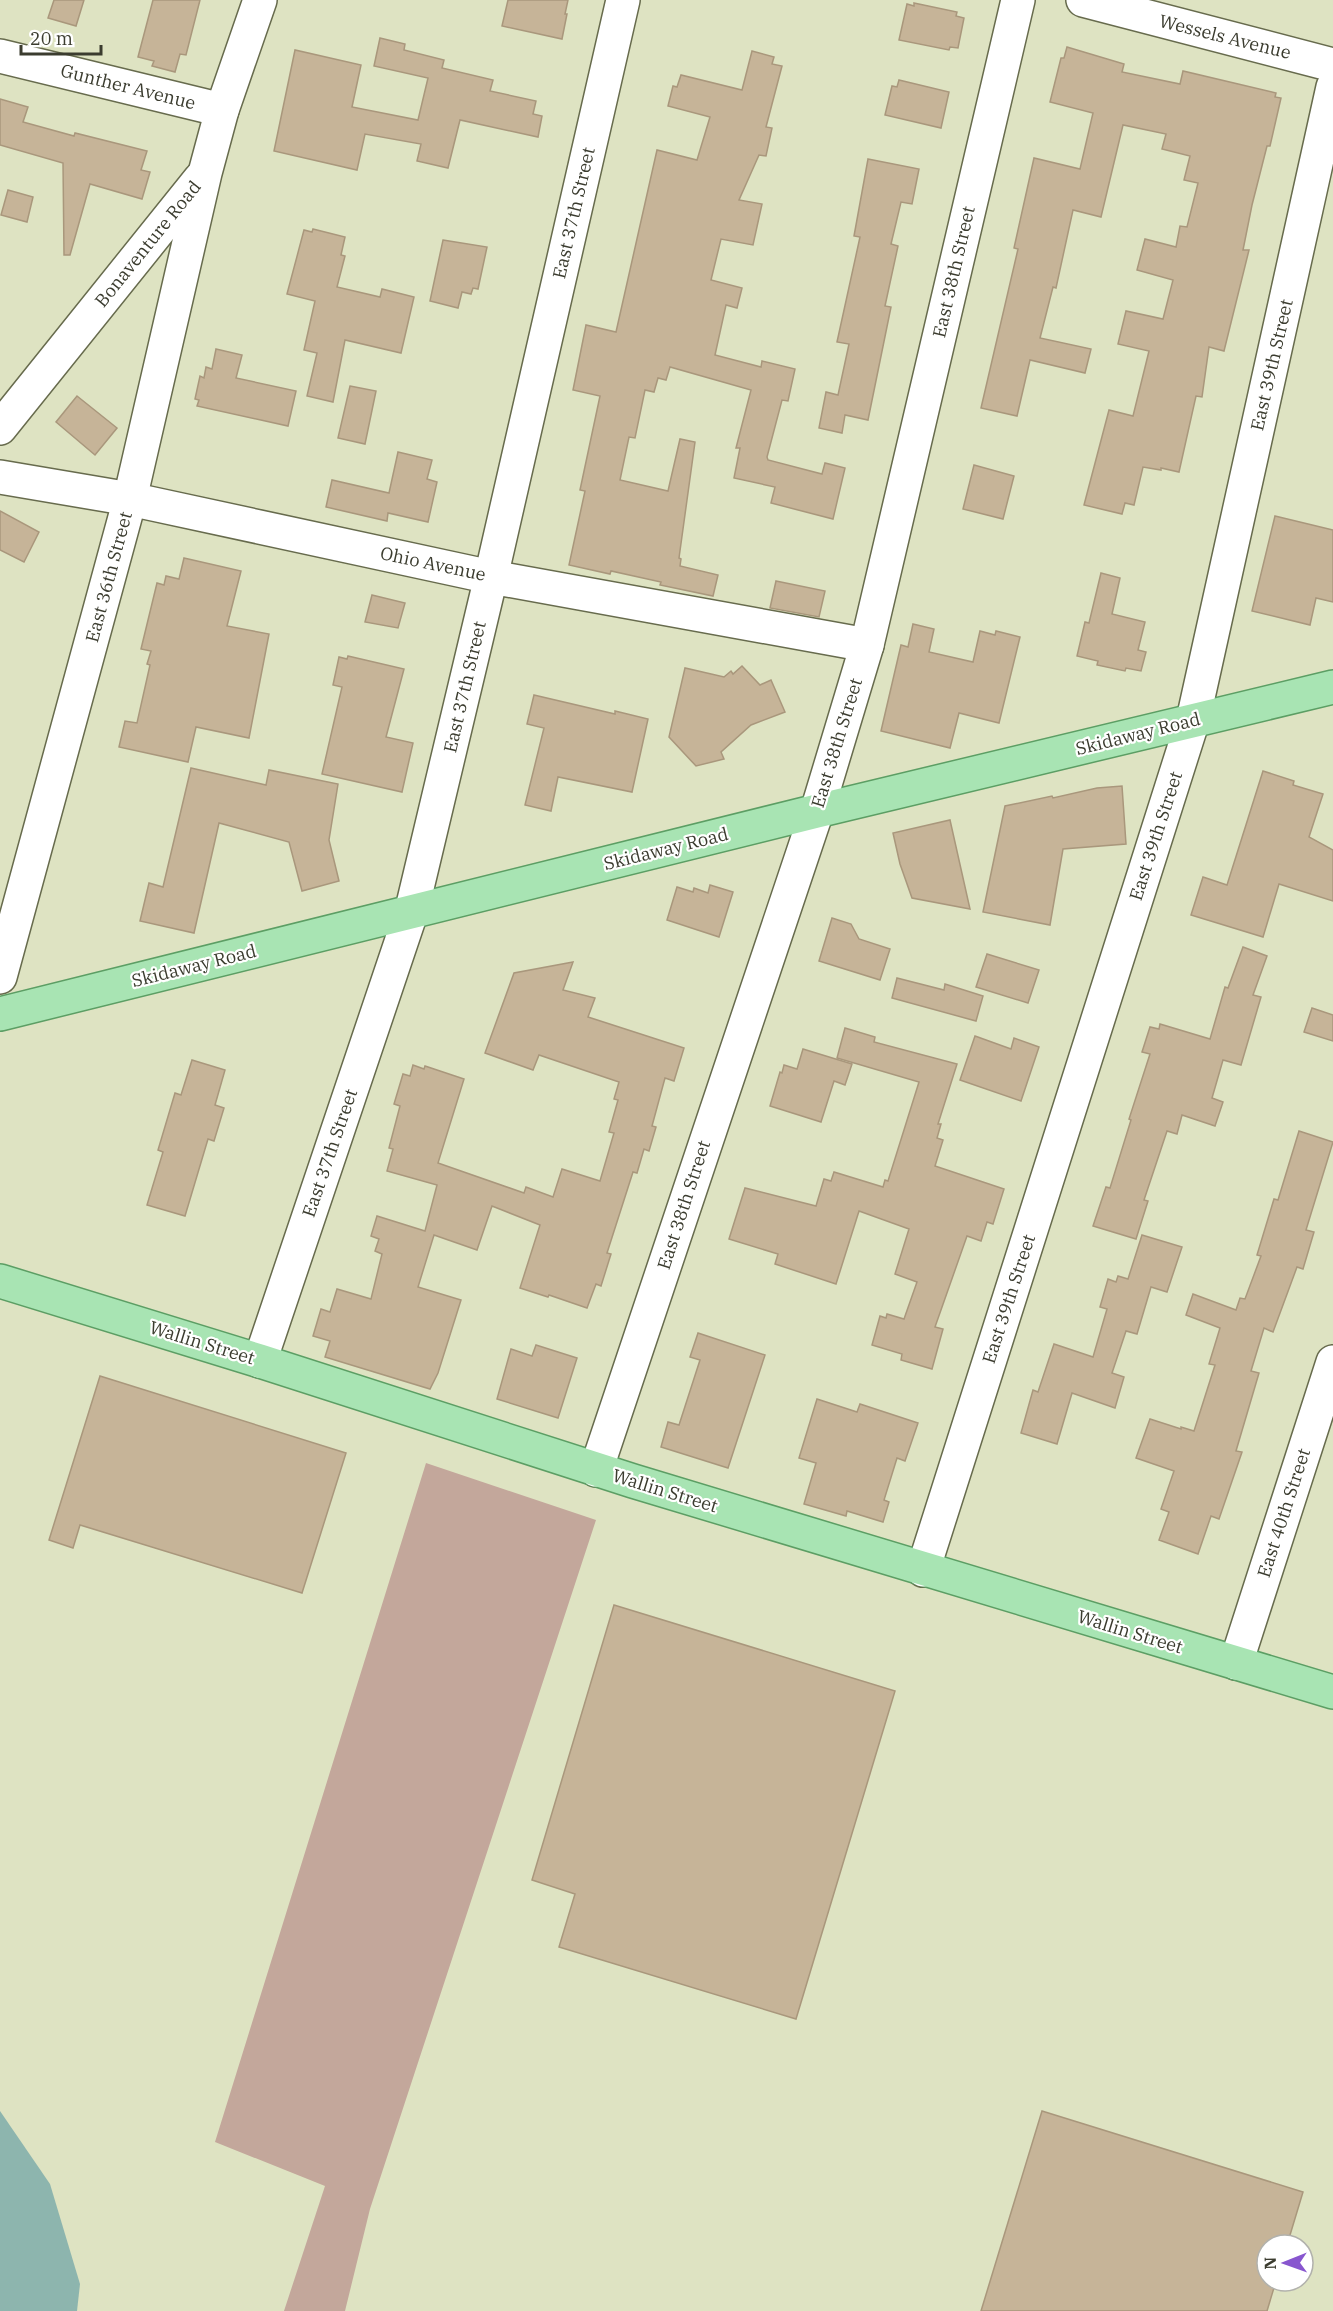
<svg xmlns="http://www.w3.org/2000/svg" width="1333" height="2311" viewBox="0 0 1333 2311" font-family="'IBM Plex Serif',serif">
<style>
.green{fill:#c3a79b}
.water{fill:#8db5ae}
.building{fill:#c6b498;stroke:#a9977c;stroke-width:1.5}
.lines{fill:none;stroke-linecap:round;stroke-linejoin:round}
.minor-casing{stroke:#676b4d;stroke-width:36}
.major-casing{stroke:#5c9e64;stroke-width:36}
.minor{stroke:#fff;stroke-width:33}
.major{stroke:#a8e4b3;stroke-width:33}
.labels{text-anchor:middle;stroke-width:4.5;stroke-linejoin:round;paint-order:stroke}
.street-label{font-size:18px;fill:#3b3c2f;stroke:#fff}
</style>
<rect width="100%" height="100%" fill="#dee3c2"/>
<!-- green -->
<polygon class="green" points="426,1463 596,1520 370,2209 345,2311 284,2311 325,2186 215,2142"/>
<!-- water -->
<polygon class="water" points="0,2111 50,2184 80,2284 77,2311 0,2311"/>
<!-- building -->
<g class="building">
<polygon points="54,0 84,0 76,26 48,18"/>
<polygon points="153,0 200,0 186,55 180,54 175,72 152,66 154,61 138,57"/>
<polygon points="508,0 568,0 565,14 567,14 562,39 502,26"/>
<polygon points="914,3 957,12 956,16 964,18 958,48 950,47 949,50 899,40 907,4 914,6"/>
<polygon points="380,38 405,44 404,50 444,60 442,68 493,80 490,91 536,101 533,114 542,116 538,137 460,120 448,168 417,161 421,144 365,134 357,170 274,151 295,50 361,65 352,107 418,120 428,78 374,66"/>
<polygon points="1067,47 1124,64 1122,72 1180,84 1183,71 1276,93 1275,97 1281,98 1270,146 1267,146 1252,205 1243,250 1249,250 1224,351 1209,347 1202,397 1196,396 1179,472 1161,468 1161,470 1143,467 1134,505 1125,503 1122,514 1084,505 1109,410 1133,416 1149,351 1118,344 1126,311 1163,319 1173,280 1137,270 1145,239 1176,247 1180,226 1187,227 1198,183 1184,180 1190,156 1162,149 1166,134 1123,125 1101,217 1073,210 1056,288 1053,287 1040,338 1091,349 1085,373 1030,360 1017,416 981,408 1018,249 1014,248 1034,158 1080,169 1093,113 1050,102 1061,58 1064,58"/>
<polygon points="752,51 774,57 772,64 782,66 766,127 772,128 766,156 759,155 739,200 762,204 753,245 721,239 711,280 742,288 737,308 726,305 715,355 761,367 762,361 795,369 788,401 782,400 767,457 768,460 822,474 825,463 845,468 833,519 771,503 775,487 734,478 740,448 736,448 751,390 670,367 666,380 658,378 654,392 645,390 635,438 629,437 620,480 668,491 680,439 695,442 679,558 681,559 680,566 718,575 713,596 660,585 661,582 611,571 610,574 569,565 585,491 580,490 600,396 573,390 586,325 616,332 657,150 697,160 710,117 668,106 673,86 677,87 681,75 742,90"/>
<polygon points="899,80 949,92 941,128 885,115 892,86 897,87"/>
<polygon points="0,99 28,107 23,122 74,136 75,133 147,151 141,170 150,172 142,199 90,184 70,255 64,255 63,163 0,145"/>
<polygon points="868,159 919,169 912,204 901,202 891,244 898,246 885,306 891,307 868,420 845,415 842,433 819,428 826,392 838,395 849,344 837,342 860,237 854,236"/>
<polygon points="8,190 33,197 27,222 1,215"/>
<polygon points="313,229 345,237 341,255 345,256 337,287 380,297 382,289 414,297 401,353 345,340 333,402 307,396 317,353 304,350 315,301 287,294 304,230 312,232"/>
<polygon points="443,240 487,247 478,289 473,288 471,294 462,292 458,308 430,301"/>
<polygon points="216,349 242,355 236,378 296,391 288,426 197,406 199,400 195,399 200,376 204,378 206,367 212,369"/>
<polygon points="350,386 376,391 365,444 338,438"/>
<polygon points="77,396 117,428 95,455 56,422"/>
<polygon points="398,452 432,460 427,479 437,482 428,522 388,513 387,521 326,507 332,480 389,493"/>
<polygon points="974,465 1014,476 1003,519 963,509"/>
<polygon points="0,511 39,532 24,562 0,550"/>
<polygon points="1275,516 1333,530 1333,602 1316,598 1310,625 1252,611"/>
<polygon points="184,558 241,571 227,626 269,634 249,738 196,727 188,762 119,747 125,721 137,723 150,665 147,664 151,651 141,649 157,583 164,585 166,576 179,579"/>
<polygon points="1101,573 1120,578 1112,614 1145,622 1138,650 1146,652 1141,671 1126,668 1125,671 1097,665 1098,661 1077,656 1085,622 1089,623"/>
<polygon points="776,581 825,591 819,617 770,608"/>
<polygon points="372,595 405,603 398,628 365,622"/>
<polygon points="913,624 934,629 929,652 973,662 980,631 995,635 996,631 1020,637 999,723 959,713 950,748 881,731 901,645 908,647"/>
<polygon points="348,656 404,669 386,737 413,743 402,792 322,774 342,687 333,685 339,657 347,659"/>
<polygon points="742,666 760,685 771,680 785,712 751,725 721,752 724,759 696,766 669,737 685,668 724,677 731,671 733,674"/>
<polygon points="534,695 615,714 615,711 648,719 632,792 558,777 551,811 525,805 544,728 527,724"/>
<polygon points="191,768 266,785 269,770 338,784 329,840 339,881 302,891 289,842 219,823 194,933 140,921 149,883 163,887"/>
<polygon points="1263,771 1294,781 1293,785 1323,794 1309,837 1333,850 1333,901 1279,884 1263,937 1191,915 1203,877 1227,885"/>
<polygon points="1122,786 1126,844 1063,849 1050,925 983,912 1005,806 1052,796 1053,798 1097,788"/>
<polygon points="950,820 970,909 912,898 900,864 893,833"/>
<polygon points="710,885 733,892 719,937 667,920 677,887 693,892 694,888 708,893"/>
<polygon points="832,918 851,924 859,939 890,949 880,980 819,961"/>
<polygon points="1243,947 1267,956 1253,995 1261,997 1241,1065 1223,1060 1212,1098 1223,1102 1215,1126 1182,1115 1177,1134 1167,1131 1144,1200 1148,1201 1136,1239 1093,1226 1106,1187 1110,1188 1131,1120 1129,1119 1150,1054 1142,1052 1150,1027 1159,1029 1160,1024 1210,1039 1225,987 1228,988"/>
<polygon points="987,954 1039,970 1028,1003 976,987"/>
<polygon points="573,962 563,990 595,998 588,1017 684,1048 674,1081 665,1078 652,1126 656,1127 649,1151 644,1149 637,1173 633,1172 607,1253 611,1254 601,1286 596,1284 587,1308 549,1295 548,1297 520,1288 540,1225 492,1206 477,1250 434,1235 418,1287 461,1300 438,1373 430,1389 325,1357 330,1341 313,1336 321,1309 330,1312 337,1289 371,1299 382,1254 375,1251 379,1239 371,1236 377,1216 425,1231 437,1185 387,1171 393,1149 389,1148 400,1106 394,1104 403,1074 410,1076 413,1065 424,1069 425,1066 464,1079 438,1163 524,1193 526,1187 553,1197 562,1169 600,1181 614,1133 609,1132 618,1100 614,1099 619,1082 539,1055 533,1070 485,1053 514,973"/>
<polygon points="897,978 944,990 945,984 983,996 976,1021 892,998"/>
<polygon points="1312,1008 1333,1015 1333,1041 1304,1032"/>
<polygon points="845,1028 875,1037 874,1042 957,1064 938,1124 941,1124 937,1138 943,1140 935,1166 1004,1189 993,1224 987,1222 981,1241 967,1236 935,1327 943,1329 932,1369 901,1360 902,1354 872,1345 880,1316 886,1318 887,1314 904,1319 917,1282 895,1274 909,1229 859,1211 836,1284 775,1264 778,1254 729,1239 745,1188 816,1206 824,1179 831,1181 834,1172 883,1187 885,1180 888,1181 919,1082 837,1058"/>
<polygon points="975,1036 1011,1049 1014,1038 1039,1047 1021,1101 960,1080"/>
<polygon points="803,1049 852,1064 845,1085 834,1081 821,1122 770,1106 780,1072 782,1073 784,1065 797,1069"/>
<polygon points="192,1060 225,1070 215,1105 224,1108 214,1141 208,1139 185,1216 147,1205 163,1152 158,1150 175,1093 181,1095"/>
<polygon points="1299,1131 1333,1142 1306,1230 1314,1232 1303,1269 1297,1267 1273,1332 1264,1328 1251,1371 1259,1373 1236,1451 1242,1452 1219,1519 1211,1516 1198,1554 1159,1540 1169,1512 1161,1509 1174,1471 1136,1458 1150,1419 1181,1429 1181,1427 1194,1431 1215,1365 1209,1364 1220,1328 1186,1315 1193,1294 1236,1310 1240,1298 1245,1299 1261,1256 1257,1255 1274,1199 1278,1200"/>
<polygon points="1142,1235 1182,1247 1167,1292 1151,1287 1137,1334 1126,1331 1112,1373 1124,1377 1115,1408 1072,1393 1057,1444 1021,1433 1033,1390 1038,1392 1054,1344 1093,1357 1107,1309 1100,1307 1108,1279 1116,1282 1118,1276 1128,1279"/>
<polygon points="698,1333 765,1355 728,1468 661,1447 668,1422 679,1425 700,1360 690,1357"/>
<polygon points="536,1345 577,1358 558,1418 497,1399 511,1349 532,1356"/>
<polygon points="100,1376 346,1453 302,1593 80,1525 73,1548 49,1540"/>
<polygon points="817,1399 857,1412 860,1404 918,1423 905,1461 897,1458 884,1500 889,1502 883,1522 847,1511 846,1516 804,1504 816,1463 799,1458"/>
<polygon points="614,1605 895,1691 796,2019 559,1947 575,1894 532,1880"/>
<polygon points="1042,2111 1303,2192 1287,2245 1267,2245 1267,2281 1276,2281 1267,2311 981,2311"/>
</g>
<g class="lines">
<defs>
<g id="minor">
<polyline points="1083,0 1333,65"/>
<polyline points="0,56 222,110"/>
<polyline points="0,428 200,179"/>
<polyline points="0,477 130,499 491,577 867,645"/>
<polyline points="0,977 130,499 205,173 222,110 260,0"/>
<polyline points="260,1361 411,913 491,577 623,0"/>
<polyline points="596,1470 817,811 867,645 1018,0"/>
<polyline points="923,1570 1193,720 1333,87"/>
<polyline points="1236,1663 1333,1362"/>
</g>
<g id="major">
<polyline points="0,1014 817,811 1333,687"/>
<polyline points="0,1281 260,1361 633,1481 1333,1692"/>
</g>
</defs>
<!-- minor casing -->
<use href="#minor" class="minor-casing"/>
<!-- major casing -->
<use href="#major" class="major-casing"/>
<!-- minor -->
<use href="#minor" class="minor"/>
<!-- major -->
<use href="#major" class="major"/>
</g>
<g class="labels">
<!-- street labels -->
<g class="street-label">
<text transform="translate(1225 37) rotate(14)" y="6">Wessels Avenue</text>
<text transform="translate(128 87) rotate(14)" y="6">Gunther Avenue</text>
<text transform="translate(574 213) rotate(-77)" y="6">East 37th Street</text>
<text transform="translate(148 244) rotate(-51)" y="6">Bonaventure Road</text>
<text transform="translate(954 272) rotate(-77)" y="6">East 38th Street</text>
<text transform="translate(1272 365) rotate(-77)" y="6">East 39th Street</text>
<text transform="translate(433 564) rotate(12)" y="6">Ohio Avenue</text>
<text transform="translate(109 577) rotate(-75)" y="6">East 36th Street</text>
<text transform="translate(465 687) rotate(-77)" y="6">East 37th Street</text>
<text transform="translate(1138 734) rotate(-14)" y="6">Skidaway Road</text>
<text transform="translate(837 743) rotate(-73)" y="6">East 38th Street</text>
<text transform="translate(1156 836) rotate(-72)" y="6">East 39th Street</text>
<text transform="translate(666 849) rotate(-14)" y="6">Skidaway Road</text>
<text transform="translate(194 966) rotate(-14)" y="6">Skidaway Road</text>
<text transform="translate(330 1153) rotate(-71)" y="6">East 37th Street</text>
<text transform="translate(684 1205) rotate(-72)" y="6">East 38th Street</text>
<text transform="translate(1009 1299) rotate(-72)" y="6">East 39th Street</text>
<text transform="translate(202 1343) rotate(17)" y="6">Wallin Street</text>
<text transform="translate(665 1491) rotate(17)" y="6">Wallin Street</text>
<text transform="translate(1284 1513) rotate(-72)" y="6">East 40th Street</text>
<text transform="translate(1130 1632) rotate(17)" y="6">Wallin Street</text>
</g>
</g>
<!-- north arrow -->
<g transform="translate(1285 2263) rotate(269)"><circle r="28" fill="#ffffff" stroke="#b1b1ac" stroke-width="1.5"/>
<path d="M0-4.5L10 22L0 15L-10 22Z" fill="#8856cf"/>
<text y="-9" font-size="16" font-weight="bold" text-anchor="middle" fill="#3b3c2f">N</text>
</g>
<!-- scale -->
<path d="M21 45v9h80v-9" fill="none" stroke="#3b3c2f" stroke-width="3"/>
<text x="30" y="45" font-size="18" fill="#3b3c2f" stroke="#ffffff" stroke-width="4.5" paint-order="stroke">20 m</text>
</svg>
